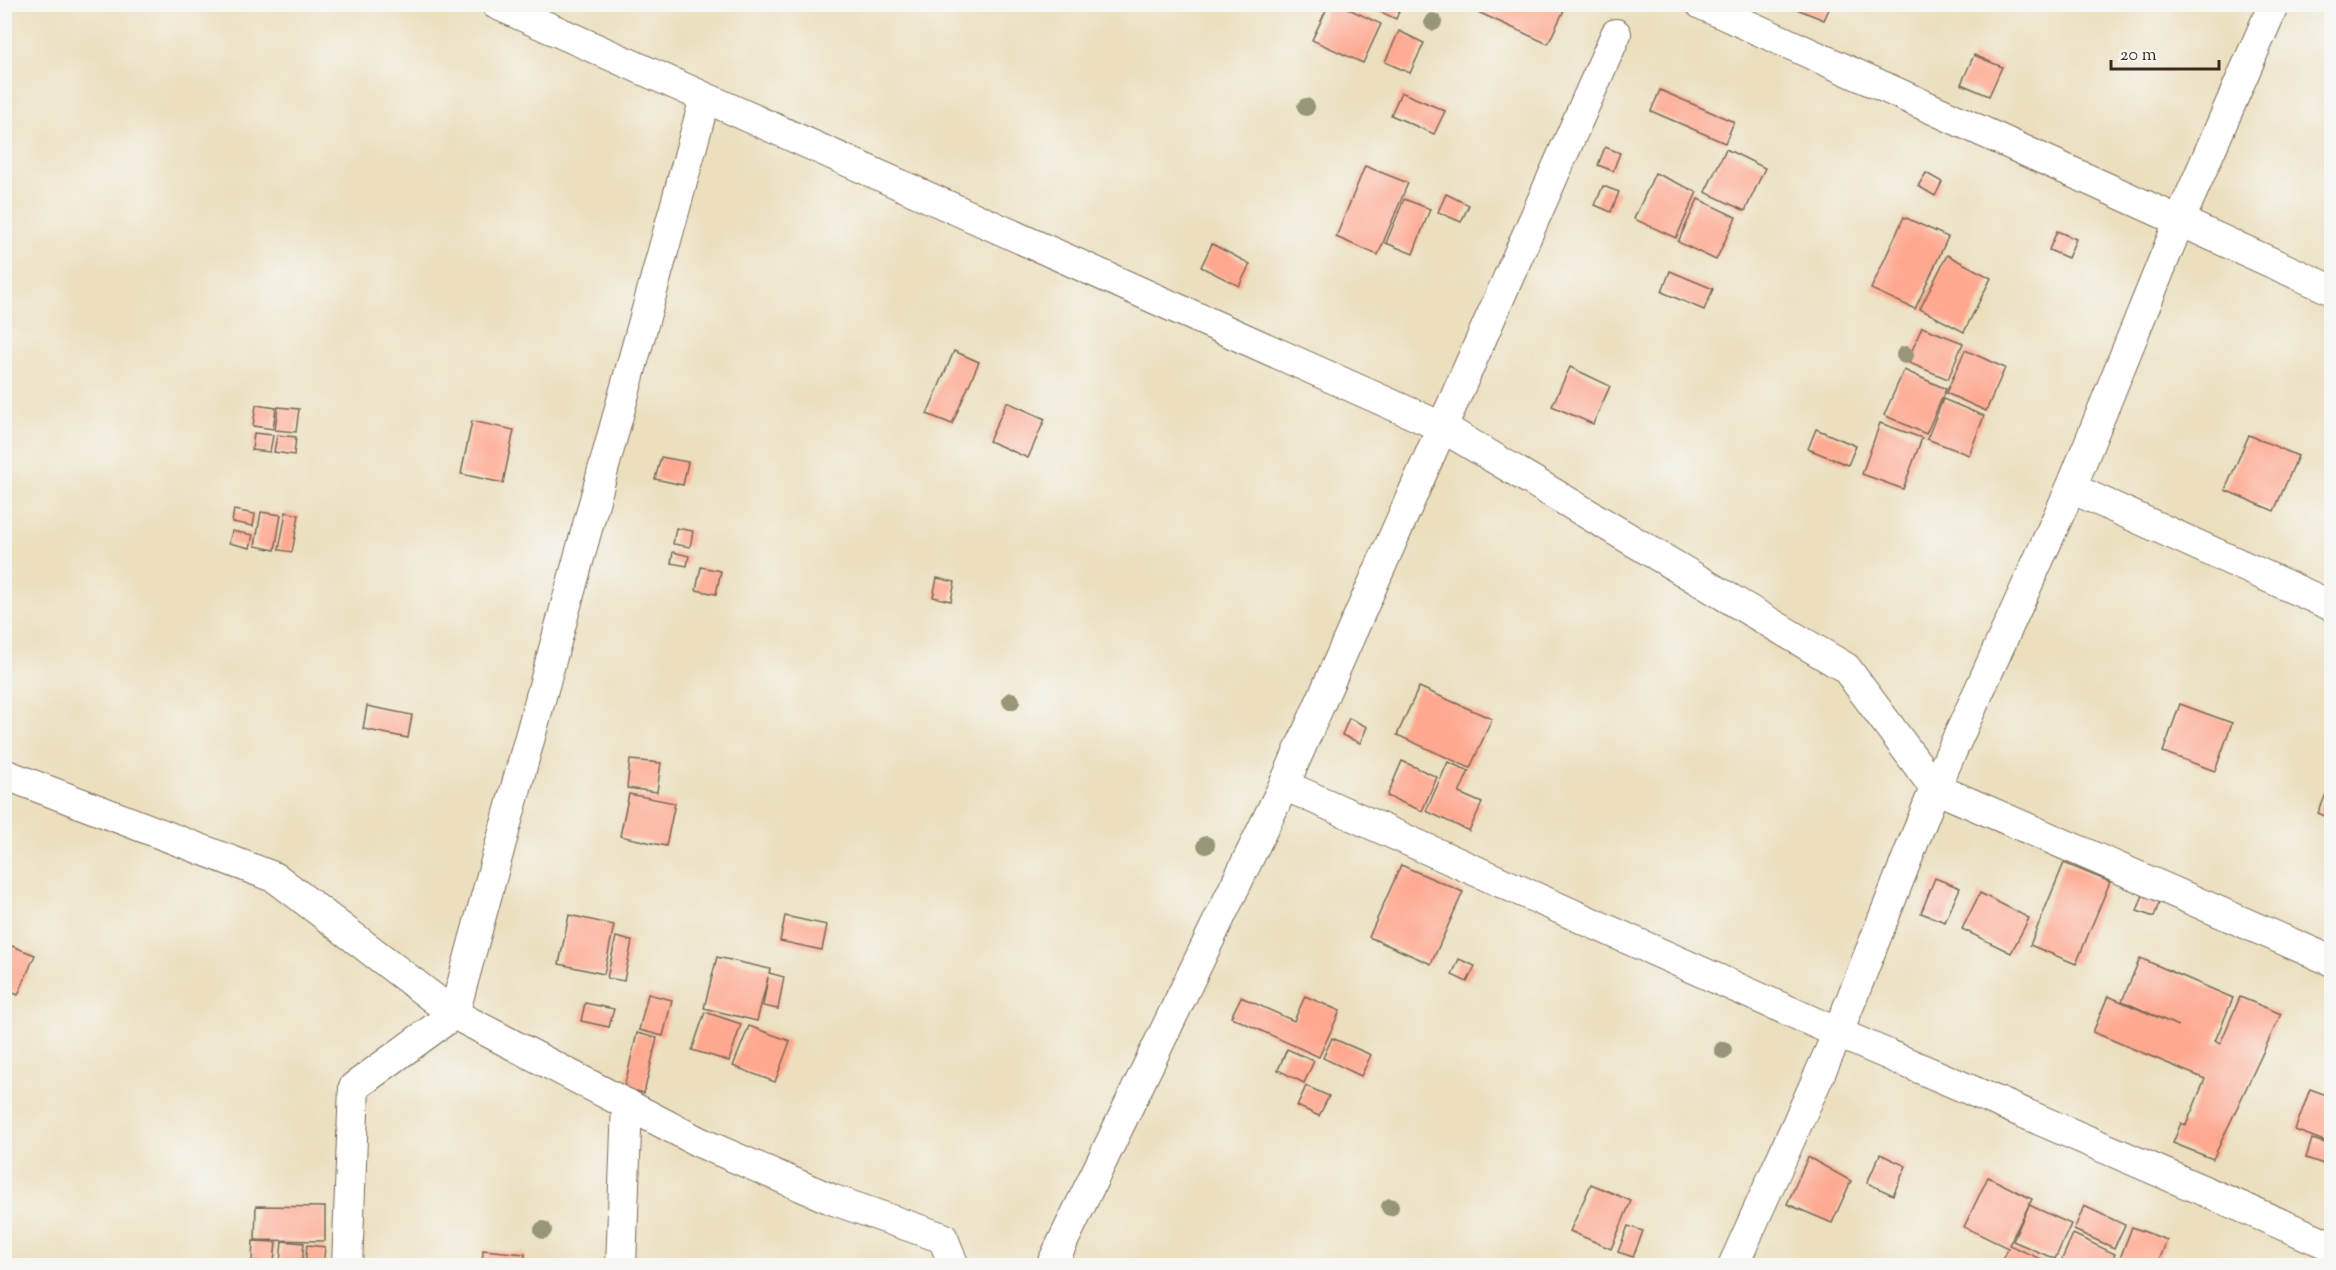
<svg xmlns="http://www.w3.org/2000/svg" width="2336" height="1270" viewBox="0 0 2336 1270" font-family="'Sorts Mill Goudy',serif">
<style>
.building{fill:#fea890}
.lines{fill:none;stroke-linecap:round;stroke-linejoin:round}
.minor-casing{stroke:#796956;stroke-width:32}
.minor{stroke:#fff;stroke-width:30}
.tree{fill:#979678}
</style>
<rect width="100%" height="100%" fill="#f6f6f2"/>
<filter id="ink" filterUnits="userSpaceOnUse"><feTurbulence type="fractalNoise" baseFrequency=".0167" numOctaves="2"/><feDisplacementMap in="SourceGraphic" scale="12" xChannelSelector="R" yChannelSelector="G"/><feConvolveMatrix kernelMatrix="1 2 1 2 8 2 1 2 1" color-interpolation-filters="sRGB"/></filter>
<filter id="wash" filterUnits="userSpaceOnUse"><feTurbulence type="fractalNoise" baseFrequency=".008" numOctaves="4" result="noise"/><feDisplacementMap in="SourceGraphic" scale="24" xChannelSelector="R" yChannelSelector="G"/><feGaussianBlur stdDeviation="1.35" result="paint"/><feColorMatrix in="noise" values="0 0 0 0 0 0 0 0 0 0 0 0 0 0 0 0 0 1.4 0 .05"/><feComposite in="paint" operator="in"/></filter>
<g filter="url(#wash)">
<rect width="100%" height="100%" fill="#ebdfbe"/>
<g id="blocks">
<!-- building -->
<g class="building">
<polygon points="1329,4 1338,4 1381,24 1363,63 1312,40"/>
<polygon points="1364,4 1402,4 1396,19"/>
<polygon points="1481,4 1552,4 1564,10 1548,44 1478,12"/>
<polygon points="1787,5 1831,5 1824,20"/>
<polygon points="1399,31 1424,43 1410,73 1385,62"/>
<polygon points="1974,55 2002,67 1989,96 1961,84"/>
<polygon points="1660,90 1734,122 1725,143 1651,111"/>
<polygon points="1401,92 1445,111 1434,134 1391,115"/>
<polygon points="1605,147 1620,153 1613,171 1598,165"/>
<polygon points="1726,149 1765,168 1745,211 1705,192"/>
<polygon points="1365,166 1408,183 1378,255 1336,237"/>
<polygon points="1655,173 1697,192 1676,238 1634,219"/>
<polygon points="1926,173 1942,182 1935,196 1918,186"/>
<polygon points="1603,186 1619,192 1611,212 1595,205"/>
<polygon points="1446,194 1469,205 1461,222 1438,212"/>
<polygon points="1404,199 1430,209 1413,254 1386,243"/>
<polygon points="1698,199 1736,217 1716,260 1678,242"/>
<polygon points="1904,217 1948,237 1915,309 1871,289"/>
<polygon points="2057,231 2076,239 2068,258 2049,250"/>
<polygon points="1212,244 1250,264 1239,286 1201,267"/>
<polygon points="1947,255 1991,278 1964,332 1920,309"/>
<polygon points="1670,271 1713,289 1704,310 1662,292"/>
<polygon points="1922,327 1963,343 1948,379 1907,362"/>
<polygon points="1965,350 2005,368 1986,411 1946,393"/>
<polygon points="954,351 979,362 952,424 927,414"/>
<polygon points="1570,367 1610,386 1593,424 1552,406"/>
<polygon points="1904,370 1946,389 1926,434 1884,415"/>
<polygon points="1943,399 1984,416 1969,455 1927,439"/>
<polygon points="1007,402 1045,419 1028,458 989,441"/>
<polygon points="256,405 276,408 273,429 253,426"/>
<polygon points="278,407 299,409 296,432 275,430"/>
<polygon points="472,421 514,430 503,483 461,474"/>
<polygon points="1880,423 1922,438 1903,489 1862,474"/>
<polygon points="1816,429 1856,446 1848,465 1808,449"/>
<polygon points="254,433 273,435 270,452 252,450"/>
<polygon points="277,435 296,437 294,455 274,452"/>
<polygon points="2249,435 2298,456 2274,511 2225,490"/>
<polygon points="661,457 688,462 683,485 655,479"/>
<polygon points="234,510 255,514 253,526 232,522"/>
<polygon points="261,512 281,515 275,550 255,546"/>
<polygon points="286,512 299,515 292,552 279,550"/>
<polygon points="676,528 693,531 690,547 673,544"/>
<polygon points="232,531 253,535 250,548 229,543"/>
<polygon points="673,552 689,556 687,566 671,563"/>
<polygon points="701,567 721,571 716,594 696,590"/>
<polygon points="937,578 955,582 951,601 933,597"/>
<polygon points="1419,687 1492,719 1470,768 1397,735"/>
<polygon points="2180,704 2232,723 2215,771 2163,752"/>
<polygon points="367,706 412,715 408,738 363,729"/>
<polygon points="1349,718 1367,727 1360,743 1342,735"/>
<polygon points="630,760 661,763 657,792 627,788"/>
<polygon points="1402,761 1437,777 1422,811 1387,796"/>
<polygon points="1448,762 1469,771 1459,793 1482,803 1469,831 1426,811"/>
<polygon points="2332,780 2332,819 2318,813"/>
<polygon points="629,794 675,803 666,846 620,836"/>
<polygon points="2064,863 2110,882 2076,964 2030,945"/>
<polygon points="1401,865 1463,892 1431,964 1369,937"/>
<polygon points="1935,878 1960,888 1945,922 1921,913"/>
<polygon points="2144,892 2161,897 2154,917 2137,911"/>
<polygon points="1980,893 2029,918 2011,953 1962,929"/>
<polygon points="569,915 614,925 604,974 559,964"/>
<polygon points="785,916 827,925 822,950 780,941"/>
<polygon points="616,937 632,941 624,981 607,978"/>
<polygon points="4,943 35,955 18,995 4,989"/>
<polygon points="717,957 770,969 769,973 784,977 778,1009 763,1006 768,977 757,1021 704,1008"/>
<polygon points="2140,958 2233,998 2215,1041 2220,1044 2240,997 2281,1014 2213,1159 2173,1143 2181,1123 2186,1125 2205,1079 2093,1032 2108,996 2178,1026 2122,1001"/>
<polygon points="1459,959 1475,966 1467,982 1452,975"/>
<polygon points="648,994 672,1000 663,1036 639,1030"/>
<polygon points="1305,996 1340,1011 1319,1057 1231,1017 1241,997 1294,1021"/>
<polygon points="585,1003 614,1009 609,1027 581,1021"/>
<polygon points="705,1012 741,1024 729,1061 692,1050"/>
<polygon points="749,1026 790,1041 775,1082 733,1066"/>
<polygon points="637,1033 657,1038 644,1093 624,1088"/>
<polygon points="1332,1038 1371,1055 1361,1076 1323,1058"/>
<polygon points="1287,1049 1314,1061 1304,1083 1278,1070"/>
<polygon points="1306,1086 1329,1096 1319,1116 1297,1106"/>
<polygon points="2310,1089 2332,1097 2332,1144 2295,1130"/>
<polygon points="2312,1139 2332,1145 2332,1167 2306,1158"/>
<polygon points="1880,1154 1906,1166 1893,1195 1867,1183"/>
<polygon points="1808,1157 1851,1181 1832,1223 1787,1204"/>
<polygon points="1988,1177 2032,1199 2009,1245 2045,1261 2042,1266 2000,1266 2008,1248 1964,1227"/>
<polygon points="1591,1184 1631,1201 1611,1249 1570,1231"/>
<polygon points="2029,1205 2071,1224 2055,1259 2013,1241"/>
<polygon points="256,1206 325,1207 325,1241 255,1240"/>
<polygon points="2084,1206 2125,1225 2114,1248 2074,1230"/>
<polygon points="1628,1226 1643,1231 1633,1257 1618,1252"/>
<polygon points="2132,1227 2167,1240 2157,1266 2117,1266"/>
<polygon points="2073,1234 2115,1254 2109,1266 2059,1266"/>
<polygon points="253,1241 276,1242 274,1263 252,1261"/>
<polygon points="282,1241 304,1243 302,1264 280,1263"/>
<polygon points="307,1245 325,1247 323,1266 305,1266"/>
<polygon points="483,1250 525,1254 524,1266 482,1266"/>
</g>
</g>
</g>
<g filter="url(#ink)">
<use href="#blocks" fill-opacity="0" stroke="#796956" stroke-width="1.5"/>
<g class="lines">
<defs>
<g id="minor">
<polyline points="496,4 1442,427 1846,668 1935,788 2332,961"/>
<polyline points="1701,4 2332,290"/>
<polyline points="2071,488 2332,606"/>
<polyline points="4,774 276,878 454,1014 699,1142 831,1199 943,1238 954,1266"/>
<polyline points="1284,785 1838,1033 2332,1246"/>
<polyline points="347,1266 354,1087 454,1014 705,98"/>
<polyline points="621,1266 627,1104"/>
<polyline points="1051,1266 1284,785 1616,34"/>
<polyline points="1733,1266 1838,1033 1935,788 2071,488 2179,222 2274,4"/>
</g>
</defs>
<!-- minor casing -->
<use href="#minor" class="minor-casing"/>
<!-- minor -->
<use href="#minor" class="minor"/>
</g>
<!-- trees -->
<g class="tree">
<circle cx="1433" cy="22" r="9"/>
<circle cx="1306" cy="107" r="9"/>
<circle cx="1905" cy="355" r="9"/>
<circle cx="1011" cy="701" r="9"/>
<circle cx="1206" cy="845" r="9"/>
<circle cx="1723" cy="1050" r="9"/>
<circle cx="1390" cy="1207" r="9"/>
<circle cx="543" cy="1230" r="9"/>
</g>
</g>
<!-- margin -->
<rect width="2336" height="1270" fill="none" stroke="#f6f6f2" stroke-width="24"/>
<!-- scale -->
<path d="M2111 60v9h108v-9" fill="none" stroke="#3b2a1e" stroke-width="3"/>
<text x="2120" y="60" font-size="18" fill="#3b2a1e" stroke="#f6f6f2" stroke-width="4.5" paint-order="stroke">20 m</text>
</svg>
